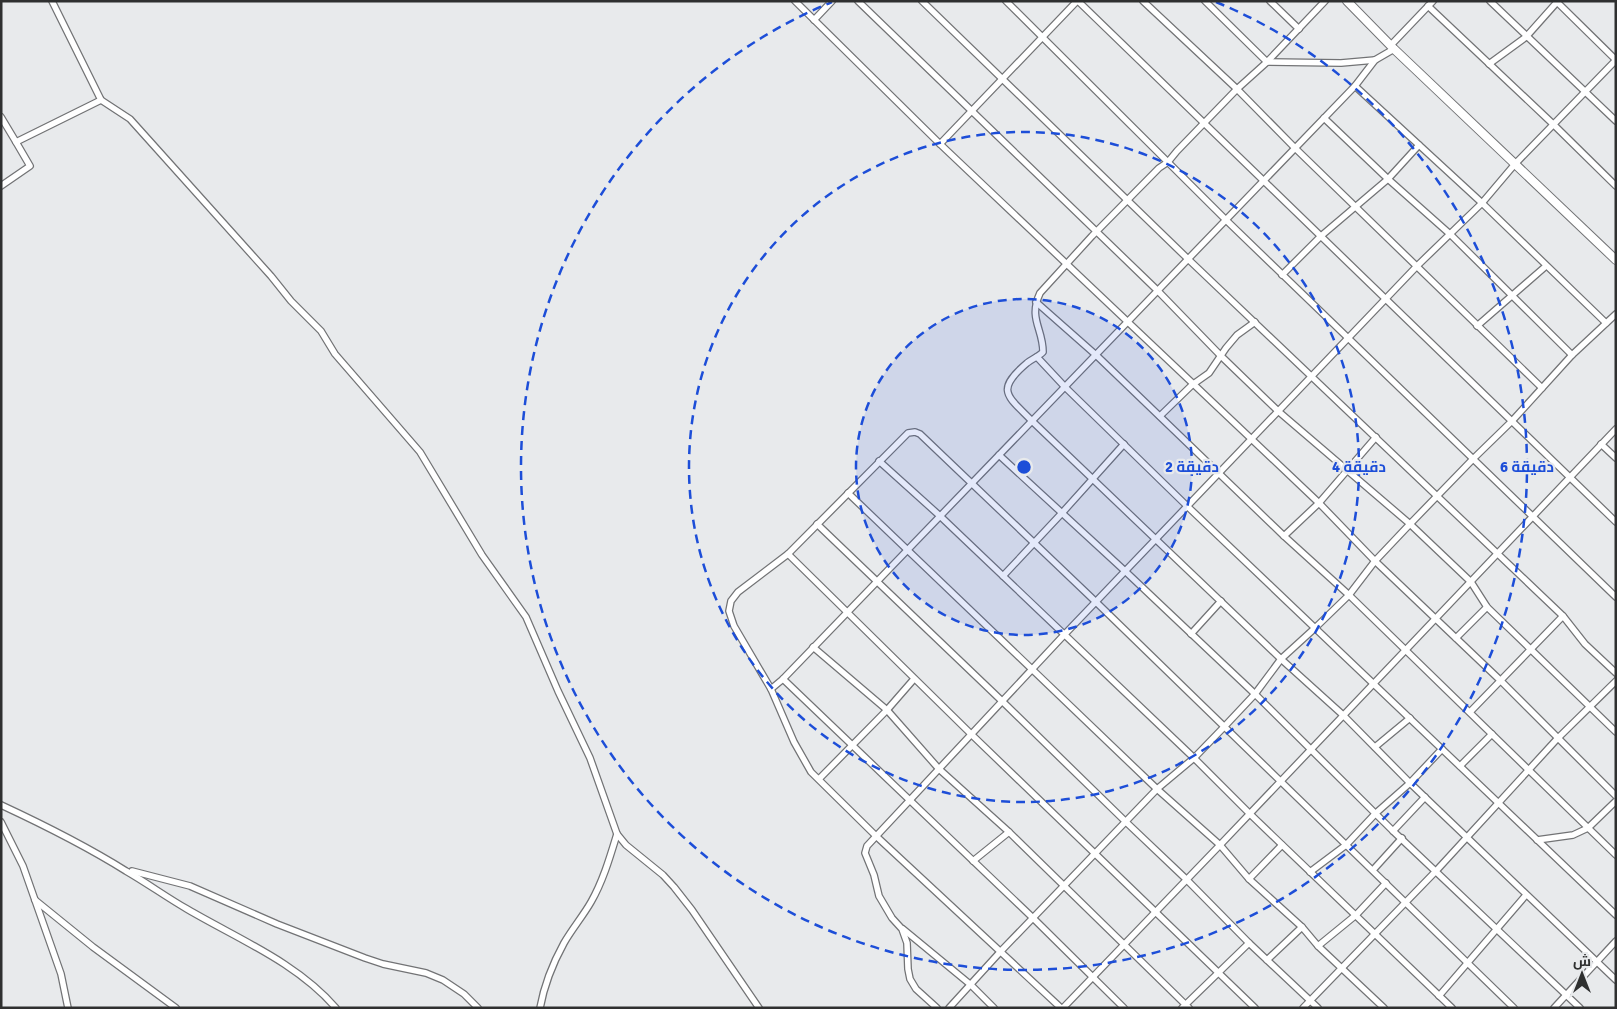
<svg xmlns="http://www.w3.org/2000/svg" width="1617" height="1009" viewBox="0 0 1617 1009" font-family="Signika,Cairo,sans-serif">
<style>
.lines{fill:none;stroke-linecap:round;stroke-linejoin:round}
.street-casing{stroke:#727375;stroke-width:8}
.secondary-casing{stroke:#727375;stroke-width:10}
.street{stroke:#fff;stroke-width:5.5}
.secondary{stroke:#fff;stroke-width:8}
.ring{fill:none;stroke:#1d4ed8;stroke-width:2.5;stroke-dasharray:9 6}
.centre{fill:#1d4ed8;stroke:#e8eaec;stroke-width:2.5}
.ring-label{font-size:15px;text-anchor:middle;font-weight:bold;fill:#1d4ed8;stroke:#e8eaec;stroke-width:4.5;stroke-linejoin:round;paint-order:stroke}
</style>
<rect width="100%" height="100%" fill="#e8eaec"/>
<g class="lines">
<defs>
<g id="street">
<polyline points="52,1 101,100 130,119 271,276 291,301 321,331 335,354 420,452 482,555 526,617 558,691 590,758 617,834 626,845 663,875 674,887 692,910 759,1008"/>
<polyline points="795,1 940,144 1319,503 1375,561 1501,681 1616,796"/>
<polyline points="858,1 1157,290 1221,356 1278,411 1410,524 1471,582 1487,607 1616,732"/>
<polyline points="922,1 1188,259 1563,616 1585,644 1616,673"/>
<polyline points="1006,1 1226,220 1616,597"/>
<polyline points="1078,1 1616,522"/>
<polyline points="1143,1 1237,89 1295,148 1542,388"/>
<polyline points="1205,1 1267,62 1325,1"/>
<polyline points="1270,1 1299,29"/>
<polyline points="1490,1 1616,121"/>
<polyline points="1556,1 1616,60"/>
<polyline points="1428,6 1553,124 1616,186"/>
<polyline points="814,20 832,1"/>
<polyline points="1391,45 1433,1"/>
<path d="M1375,60l-34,3 -74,-1 -30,27 -60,62 -9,11 -9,6 -67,68 -52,57c-12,26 3,35 3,59 -5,5 -11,7 -16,11 -33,28 -19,33 5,58l249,238 62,56 67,68 206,197"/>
<polyline points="1489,64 1526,37 1558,1"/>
<polyline points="1355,86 1482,203 1606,323"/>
<polyline points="1,117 16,142"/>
<polyline points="1324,118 1388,179 1451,235 1572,355"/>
<polyline points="940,144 1077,1"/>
<polyline points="1,186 30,166 16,142 101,100"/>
<polyline points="1282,275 1321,236 1388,179 1419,145"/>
<polyline points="1036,302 1096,355 1284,536 1349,595 1616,855"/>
<polyline points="1477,326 1546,266"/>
<polyline points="1037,357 1065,387 1187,506 1616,915"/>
<polyline points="1160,416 1192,385 1209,373 1226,348 1237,335 1255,322"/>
<polyline points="1601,444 1616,458"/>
<polyline points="999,455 1125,571 1255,694 1393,831 1580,1008"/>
<polyline points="879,461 940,516 1194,758 1249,813 1452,1008"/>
<polyline points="848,493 1157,789 1220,845 1249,879 1302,927 1318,946 1384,1008"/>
<polyline points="817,524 1003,702 1126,822 1186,879 1249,943 1318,1008"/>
<polyline points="1284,536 1319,503 1376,437"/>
<polyline points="788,554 971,734 1255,1008"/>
<polyline points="1003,576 1062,513 1124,444"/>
<polyline points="1191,634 1221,601"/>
<polyline points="1456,638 1487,607"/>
<polyline points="813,647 887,710 939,769 1009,832 1189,1008"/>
<polyline points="783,679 1033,918 1124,1008"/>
<polyline points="771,689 783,679 1355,86 1375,60 1394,49"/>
<polyline points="1470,712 1563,616"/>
<polyline points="1375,747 1410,718"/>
<polyline points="1460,766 1492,734"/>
<polyline points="819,779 887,710 914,679"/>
<path d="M1,805c43,20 85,41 125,66 21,12 40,26 61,38 51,30 109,53 149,99"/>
<polyline points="1,822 23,866 61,974 68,1008"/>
<polyline points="1393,831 1425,797"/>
<polyline points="1537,840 1573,835 1588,828 1616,801"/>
<polyline points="973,861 1009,832"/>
<polyline points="1373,870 1402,838"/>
<polyline points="132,871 190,886 277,924 365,958 383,964 426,973 443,980 464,994 478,1008"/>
<polyline points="1310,872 1346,845 1376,813 1410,783 1442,749"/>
<polyline points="1249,879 1282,845"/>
<polyline points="35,900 93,947 176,1008"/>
<polyline points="903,929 971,985 994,1008"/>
<polyline points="1318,946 1356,915 1386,883"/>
<polyline points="1267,960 1302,927"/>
<polyline points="1439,996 1526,895"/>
<path d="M540,1008c4,-22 13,-45 24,-65 8,-14 19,-27 27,-41 12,-21 19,-45 26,-68"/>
<polyline points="937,1008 916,989 910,979 908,969 907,943 902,929 892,918 879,896 874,875 865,853 867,846 1064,635 1417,266 1482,203 1515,164 1616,60"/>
<polyline points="949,1008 1001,951 1157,789 1194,758 1224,727 1255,694 1281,659 1315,628 1349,595 1375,561 1410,524 1473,459 1512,421 1572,355 1616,314"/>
<polyline points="1061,1008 876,836 811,772 794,742 771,689 734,626 729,611 731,601 738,592 788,554 908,433 915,432 920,434 1096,602 1514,1008"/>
<polyline points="1063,1008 1220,845 1616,429"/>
<polyline points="1182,1008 1249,943"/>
<polyline points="1303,1008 1436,871 1557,739 1616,681"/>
<polyline points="1554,1008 1616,941"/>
</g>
<polyline id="secondary" points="1347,1 1394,49 1616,260"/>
</defs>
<!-- street casing -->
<use href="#street" class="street-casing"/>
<!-- secondary casing -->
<use href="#secondary" class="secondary-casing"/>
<!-- street -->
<use href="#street" class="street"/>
<!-- secondary -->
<use href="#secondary" class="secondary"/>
</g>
<!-- distance rings -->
<circle cx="1024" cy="467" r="168" fill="#1d4ed8" fill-opacity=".12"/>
<g class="ring">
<circle cx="1024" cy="467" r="168"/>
<circle cx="1024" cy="467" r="335"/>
<path d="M1216 2A503 503 0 1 1 832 2"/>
</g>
<circle cx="1024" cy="467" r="8" class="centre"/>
<g class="ring-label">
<text x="1192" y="472">2 دقيقة</text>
<text x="1359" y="472">4 دقيقة</text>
<text x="1527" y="472">6 دقيقة</text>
</g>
<!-- border -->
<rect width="1617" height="1009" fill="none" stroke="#2f3030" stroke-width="5"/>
<!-- north arrow -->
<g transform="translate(1582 974)" stroke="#e8eaec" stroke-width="4" paint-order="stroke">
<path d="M0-4L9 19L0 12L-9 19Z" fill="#2f3030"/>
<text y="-8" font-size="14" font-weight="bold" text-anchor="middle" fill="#2f3030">ش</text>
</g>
</svg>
